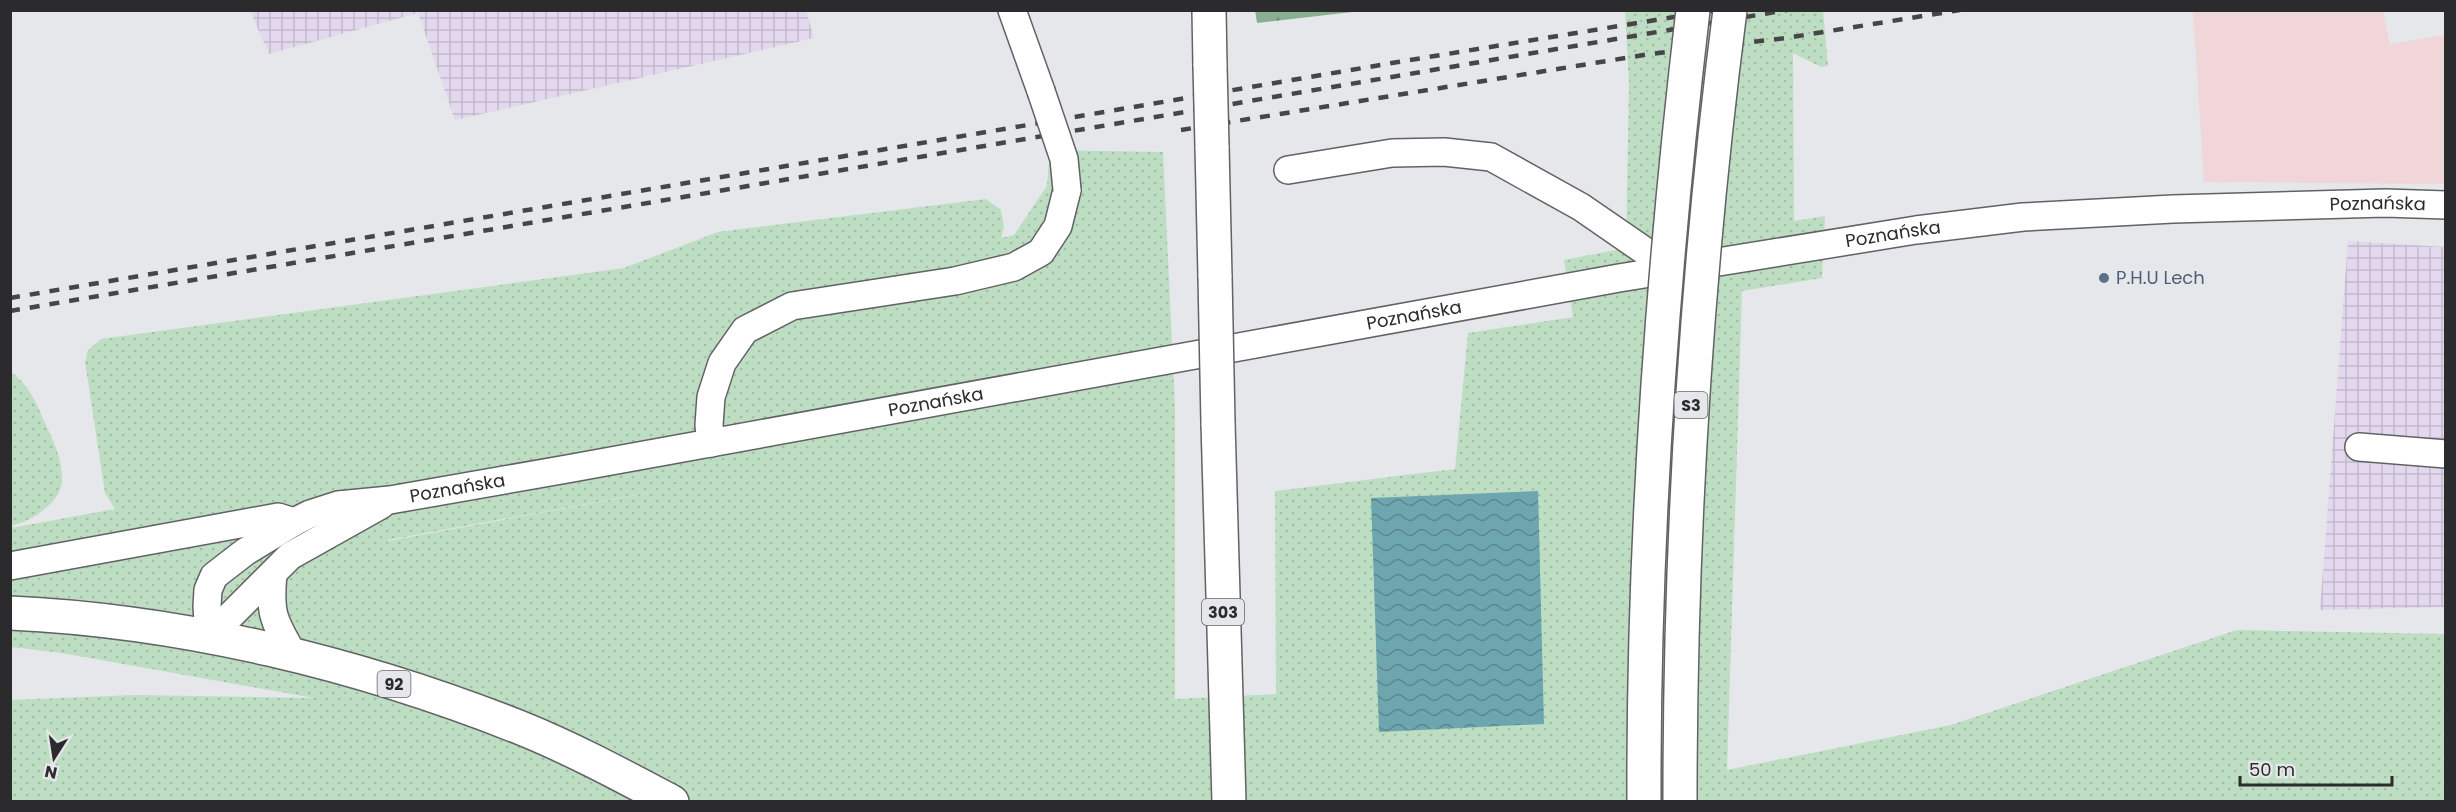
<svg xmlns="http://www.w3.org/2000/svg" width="2456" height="812" viewBox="0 0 2456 812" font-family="Poppins,sans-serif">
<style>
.commercial{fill:#f0d6d8}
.industrial{fill:url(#industrial-grid)}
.grass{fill:url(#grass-dots);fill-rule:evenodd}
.forest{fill:url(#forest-firs)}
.water{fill:url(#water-waves)}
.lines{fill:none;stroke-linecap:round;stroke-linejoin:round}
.minor-casing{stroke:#626265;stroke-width:30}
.major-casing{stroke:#626265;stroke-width:36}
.minor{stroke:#fff;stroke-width:27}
.major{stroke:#fff;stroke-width:33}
.rail{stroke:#464648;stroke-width:4.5;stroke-dasharray:10 10;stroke-linecap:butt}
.minor-bridge-casing{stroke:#626265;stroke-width:30;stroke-linecap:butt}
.major-bridge-casing{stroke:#626265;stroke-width:36;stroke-linecap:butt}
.highway-bridge-casing{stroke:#626265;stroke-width:36;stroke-linecap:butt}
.minor-bridge{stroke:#fff;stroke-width:27}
.major-bridge{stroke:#fff;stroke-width:33}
.highway-bridge{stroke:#fff;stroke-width:33}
.service-dot{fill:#5c6f8a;stroke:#e6e7ea;stroke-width:2}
.labels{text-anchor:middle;stroke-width:4.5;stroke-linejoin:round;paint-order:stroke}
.shield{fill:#e6e7ea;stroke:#636366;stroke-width:1.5}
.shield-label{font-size:16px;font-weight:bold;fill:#2b2b2d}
.street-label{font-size:18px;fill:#2b2b2d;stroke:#e6e7ea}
.service-label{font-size:18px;fill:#4e5e75;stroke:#e6e7ea;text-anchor:start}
</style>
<defs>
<pattern id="industrial-grid" width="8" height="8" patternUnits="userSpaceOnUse" patternTransform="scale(1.5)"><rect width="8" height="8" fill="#e3d8ed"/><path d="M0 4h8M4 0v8" fill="none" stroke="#c3bacc"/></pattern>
<pattern id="grass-dots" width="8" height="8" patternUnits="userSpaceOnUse" patternTransform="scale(1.5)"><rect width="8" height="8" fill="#bedec3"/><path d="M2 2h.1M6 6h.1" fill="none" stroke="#a3bfa8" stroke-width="1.8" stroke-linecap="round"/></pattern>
<pattern id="forest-firs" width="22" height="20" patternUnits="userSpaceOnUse" patternTransform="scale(1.5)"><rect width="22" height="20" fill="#89af90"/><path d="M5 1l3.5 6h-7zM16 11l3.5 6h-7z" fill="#708f76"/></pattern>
<pattern id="water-waves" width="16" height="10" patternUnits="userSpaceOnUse" patternTransform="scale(1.5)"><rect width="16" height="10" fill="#6ea6af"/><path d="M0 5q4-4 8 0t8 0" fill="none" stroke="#5b878f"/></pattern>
</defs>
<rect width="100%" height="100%" fill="#e6e7ea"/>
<!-- commercial -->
<polygon class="commercial" points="2193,11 2383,11 2390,44 2445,35 2445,184 2204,182"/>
<!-- industrial -->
<g class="industrial">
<polygon points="806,10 814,38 455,120 418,13 269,54 250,11"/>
<polygon points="2348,241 2445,247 2445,607 2320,610"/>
</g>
<!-- grass -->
<g class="grass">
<path d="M1823,10l5,56 -7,1 -28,-14 1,168 31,-5 -3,62 -80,13 -15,479 224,-45 286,-95 208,4 1,167 -2435,1 -1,-102 125,-5 179,3 -252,-45 -51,-6v-119l104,-19 -10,-16 -20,-131 3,-12 13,-11 523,-71 94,-36 268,-33 15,11 3,17 -3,11 13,-3 33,-49 3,-36 113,2 12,255v292l101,-5 -1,-203 180,-22 13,-136 105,-16 -9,-57 62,-12 3,-165 -4,-72zM702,483l-314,58v-1z"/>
<path d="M11,372c17,12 25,30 33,49 9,19 18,37 18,58 1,23 -32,43 -51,47z"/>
</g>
<!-- forest -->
<polygon class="forest" points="1255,10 1361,10 1361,11 1257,23"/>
<!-- water -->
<polygon class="water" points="1538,491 1544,724 1379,732 1371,498"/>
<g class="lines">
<defs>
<g id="minor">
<polyline points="1012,10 1041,91"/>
<polyline points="1288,170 1392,153 1444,152 1491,157 1581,207 1671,269"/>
<polyline points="711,443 709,425 711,397 722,363 745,330 792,306 955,281 1014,267 1041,252 1058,226 1067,190"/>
<polyline points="2359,447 2446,454"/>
<polyline points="10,566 278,517 294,522"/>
<path d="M273,574c-4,41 1,47 21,82"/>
<path id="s1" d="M209,637l-2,-31 1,-16 6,-14 31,-24 49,-30 16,-8 28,-9 52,-5 177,-31 1052,-191 297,-48 107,-13 150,-8 212,-6 61,2"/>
<polyline points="209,637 290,556 381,505"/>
</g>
<g id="major">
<polyline points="1209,10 1210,66"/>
<polyline points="1212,146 1215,277"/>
<polyline points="1218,423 1229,802"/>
<path d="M10,613c175,8 350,51 511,115 52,21 102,48 151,74"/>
</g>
</defs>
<!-- minor casing -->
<use href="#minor" class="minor-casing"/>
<!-- major casing -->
<use href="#major" class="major-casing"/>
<!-- minor -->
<use href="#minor" class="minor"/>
<!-- major -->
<use href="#major" class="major"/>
<!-- rail -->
<g class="rail">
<polyline points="1181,130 1650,54 1786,38 1960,10"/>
<polyline points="10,298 1398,62 1717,10"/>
<polyline points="10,311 1787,10"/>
</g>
<defs>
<polyline id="minor-bridge" points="1041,91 1064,159 1067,190"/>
<g id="major-bridge">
<polyline points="1210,66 1212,146"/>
<polyline points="1215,277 1218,423"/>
</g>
<g id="highway-bridge">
<path d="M1644,802c-1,-266 18,-528 49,-792"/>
<path d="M1680,802c0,-265 16,-529 50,-792"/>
</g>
</defs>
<!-- minor-bridge casing -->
<use href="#minor-bridge" class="minor-bridge-casing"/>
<!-- major-bridge casing -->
<use href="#major-bridge" class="major-bridge-casing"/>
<!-- highway-bridge casing -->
<use href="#highway-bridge" class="highway-bridge-casing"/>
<!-- minor-bridge -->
<use href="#minor-bridge" class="minor-bridge"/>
<!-- major-bridge -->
<use href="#major-bridge" class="major-bridge"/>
<!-- highway-bridge -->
<use href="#highway-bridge" class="highway-bridge"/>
</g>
<!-- markers -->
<circle class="service-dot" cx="2104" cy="278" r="6"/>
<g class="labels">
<!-- shield labels -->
<g class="shield">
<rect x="1674.5" y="392" width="33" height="26" rx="4.5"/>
<rect x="1202" y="599" width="42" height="26" rx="4.5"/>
<rect x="377.5" y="671" width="33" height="26" rx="4.5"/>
</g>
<g class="shield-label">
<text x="1691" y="411">S3</text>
<text x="1223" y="618">303</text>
<text x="394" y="690">92</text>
</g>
<!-- street labels -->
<g class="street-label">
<text dy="6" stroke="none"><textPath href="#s1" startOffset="2271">Poznańska</textPath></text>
<text dy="6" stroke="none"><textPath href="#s1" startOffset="1785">Poznańska</textPath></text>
<text dy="6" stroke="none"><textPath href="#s1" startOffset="1299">Poznańska</textPath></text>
<text dy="6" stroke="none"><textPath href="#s1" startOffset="813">Poznańska</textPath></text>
<text dy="6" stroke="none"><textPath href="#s1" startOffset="327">Poznańska</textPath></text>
</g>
<!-- service labels -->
<g class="service-label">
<text x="2116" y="284">P.H.U Lech</text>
</g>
</g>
<!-- border -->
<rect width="2456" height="812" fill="none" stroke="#2b2b2d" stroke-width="24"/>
<!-- north arrow -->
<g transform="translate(54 758) rotate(192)" stroke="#e6e7ea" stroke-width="4.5" paint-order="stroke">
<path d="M0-4.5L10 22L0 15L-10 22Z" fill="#2b2b2d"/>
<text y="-9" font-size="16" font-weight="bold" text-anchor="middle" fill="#2b2b2d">N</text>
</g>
<!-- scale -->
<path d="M2240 776v9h152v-9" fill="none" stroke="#2b2b2d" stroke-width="3"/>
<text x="2249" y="776" font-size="18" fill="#2b2b2d" stroke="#e6e7ea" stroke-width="4.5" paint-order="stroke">50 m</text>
</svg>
